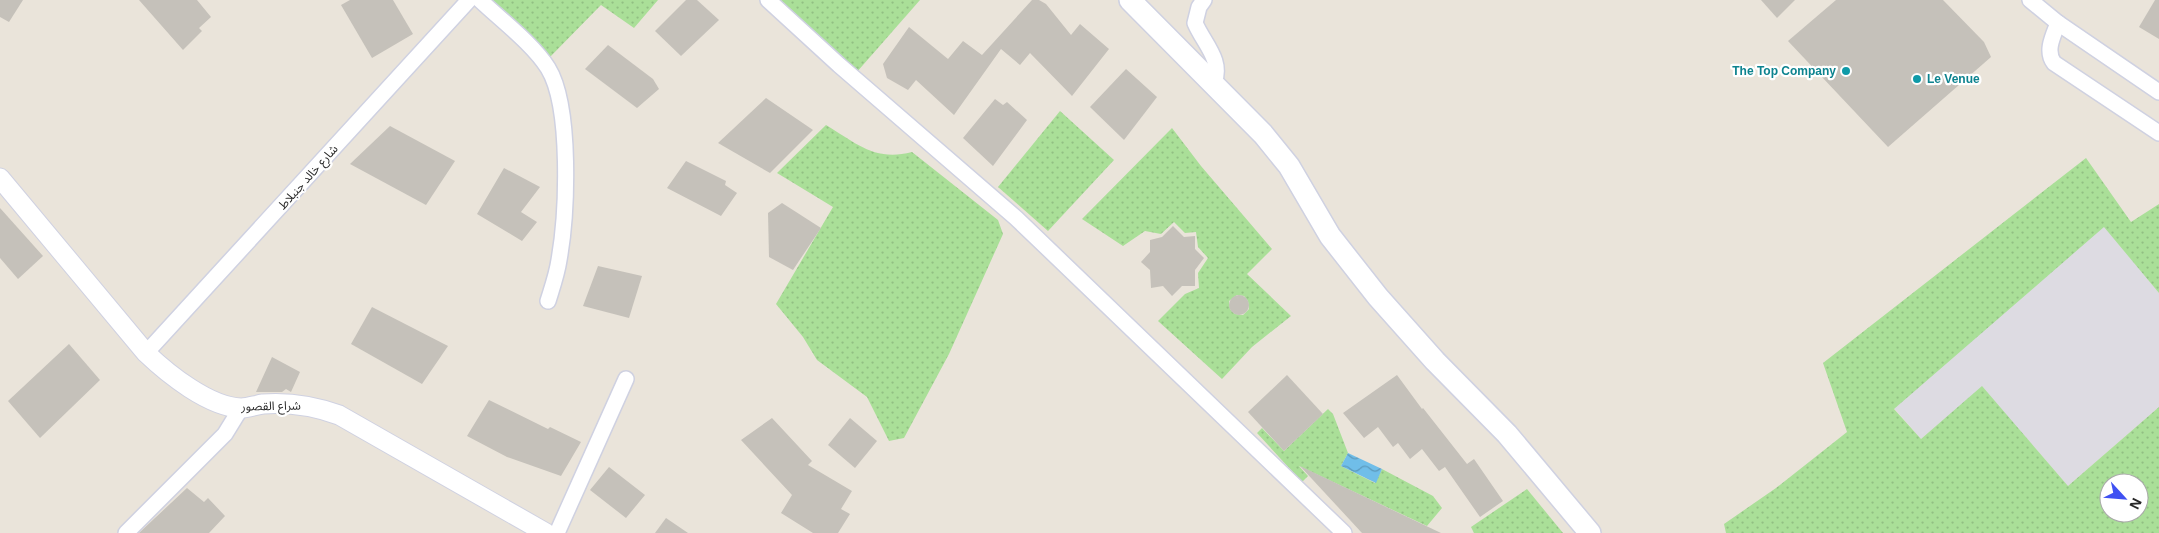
<svg xmlns="http://www.w3.org/2000/svg" width="2159" height="533" viewBox="0 0 2159 533" font-family="Helvetica,'Noto Sans Arabic',sans-serif">
<style>
.industrial{fill:#dddbe2}
.green{fill:url(#green-dots);fill-rule:evenodd}
.water{fill:url(#water-waves)}
.building{fill:#c5c1ba}
.lines{fill:none;stroke-linecap:round;stroke-linejoin:round}
.minor-casing{stroke:#cfd1e1;stroke-width:18}
.tertiary-casing{stroke:#cfd1e1;stroke-width:21}
.secondary-casing{stroke:#cfd1e1;stroke-width:24}
.minor{stroke:#fff;stroke-width:15}
.tertiary{stroke:#fff;stroke-width:19}
.secondary{stroke:#fff;stroke-width:21}
.culture-dot{fill:#0f9aa8;stroke:#fff;stroke-width:2}
.labels{text-anchor:middle;stroke-width:4.5;stroke-linejoin:round;paint-order:stroke}
.culture-label{font-size:12px;font-weight:bold;fill:#0d838f;stroke:#fff;text-anchor:end}
.street-label{font-size:12px;fill:#282828;stroke:#fff}
</style>
<defs>
<pattern id="green-dots" width="8" height="8" patternUnits="userSpaceOnUse" patternTransform="scale(1.25)"><rect width="8" height="8" fill="#aadf98"/><path d="M2 2h.1M6 6h.1" fill="none" stroke="#92bf83" stroke-width="1.8" stroke-linecap="round"/></pattern>
<pattern id="water-waves" width="16" height="10" patternUnits="userSpaceOnUse" patternTransform="scale(1.25)"><rect width="16" height="10" fill="#70bee9"/><path d="M0 5q4-4 8 0t8 0" fill="none" stroke="#5c9abd"/></pattern>
</defs>
<rect width="100%" height="100%" fill="#eae4da"/>
<!-- industrial -->
<polygon class="industrial" points="2104,226 2159,293 2159,407 2068,486 1982,387 1921,439 1894,408"/>
<!-- green -->
<g class="green">
<polygon points="490,0 658,0 634,28 601,5 550,57"/>
<polygon points="778,0 920,0 856,73"/>
<polygon points="1060,111 1114,160 1048,231 998,187"/>
<path d="M826,125c30,18 49,37 86,27l86,68 5,14 -54,120 -45,84 -15,3 -22,-44 -50,-37 -14,-23 -27,-33 57,-97 -56,-34z"/>
<path d="M1172,128l29,38 71,83 -25,25 44,42 -39,31 -30,32 -64,-58 27,-27 14,-6 -1,-15 10,-15 -10,-11 -2,-15 -11,1 -11,-11 -13,12 -16,-3 -22,15 -41,-27zM1237,295l7,1 4,5 1,8 -6,6 -8,-1 -5,-5 -1,-8z"/>
<path d="M2086,158l45,64 28,-18v89l-55,-66 -210,182 27,30 61,-53 86,100 91,-79v126h-433l-2,-9 52,-36 71,-56 -24,-69zM2109,483h30v30h-30z"/>
<polygon points="1328,409 1333,414 1348,453 1341,466 1375,483 1382,469 1433,496 1442,508 1427,526 1299,466 1308,476 1302,482 1257,433 1262,428 1284,451"/>
<polygon points="1527,489 1563,533 1474,533 1471,527"/>
</g>
<!-- water -->
<polygon class="water" points="1348,453 1382,469 1376,483 1341,466"/>
<!-- building -->
<g class="building">
<polygon points="0,0 23,0 9,22 0,17"/>
<polygon points="139,0 197,0 211,17 199,28 202,31 183,50"/>
<polygon points="350,0 393,0 413,34 372,58 341,5"/>
<polygon points="686,0 697,0 719,20 681,56 655,31"/>
<polygon points="1032,0 1039,0 1046,4 1071,35 1080,24 1109,49 1072,96 1030,53 1020,65 1001,49 954,115 916,80 908,90 887,78 883,64 909,27 948,59 963,41 982,55"/>
<polygon points="1761,0 1795,0 1777,18"/>
<polygon points="1836,0 1943,0 1984,42 1991,57 1888,147 1788,41"/>
<polygon points="2155,0 2159,0 2159,39 2139,27"/>
<polygon points="608,45 653,79 659,89 637,108 585,69"/>
<polygon points="1126,69 1157,97 1124,140 1090,107"/>
<polygon points="766,98 813,130 770,173 718,143"/>
<polygon points="995,99 1003,105 1007,102 1027,120 993,166 963,138"/>
<polygon points="390,126 455,161 426,205 350,164"/>
<polygon points="686,161 726,181 725,185 737,193 721,216 667,188"/>
<polygon points="504,168 540,187 521,212 537,222 522,241 477,214"/>
<polygon points="782,203 821,228 793,270 769,257 768,213"/>
<polygon points="0,208 43,256 18,279 0,258"/>
<polygon points="1173,226 1184,237 1195,236 1195,249 1204,258 1195,270 1195,286 1182,286 1172,296 1163,286 1151,288 1150,270 1141,262 1150,252 1150,240 1162,237"/>
<polygon points="598,266 642,276 629,318 583,306"/>
<circle cx="1239" cy="305" r="10"/>
<polygon points="372,307 448,346 422,384 351,344"/>
<polygon points="69,344 100,380 40,438 8,401"/>
<polygon points="272,357 300,372 291,392 286,389 282,392 256,392"/>
<polygon points="1287,375 1323,414 1284,451 1248,412"/>
<polygon points="1397,375 1422,409 1423,408 1467,464 1474,459 1503,501 1480,517 1445,467 1439,471 1422,449 1410,459 1398,443 1393,447 1378,427 1364,438 1343,413"/>
<polygon points="489,400 548,429 550,427 581,442 561,476 507,457 467,436"/>
<polygon points="772,418 812,461 808,465 852,491 841,509 850,514 838,533 813,533 781,513 792,495 741,440"/>
<polygon points="850,418 877,441 855,468 828,445"/>
<polygon points="1300,466 1441,533 1362,533"/>
<polygon points="609,467 645,495 626,518 590,490"/>
<polygon points="187,488 204,502 208,498 225,516 209,533 139,533"/>
<polygon points="666,518 688,533 655,533"/>
</g>
<g class="lines">
<defs>
<g id="minor">
<path d="M480,0c21,20 53,44 68,68 24,39 19,147 11,192 -2,14 -7,28 -11,41"/>
<polyline points="768,0 839,65 1016,218 1344,533"/>
<path d="M1204,0l-5,7 -4,16c9,21 28,37 19,60"/>
<polyline points="2030,0 2058,23 2159,92"/>
<path d="M2058,23c-5,13 -13,28 -4,40l105,70"/>
<polyline points="146,353 469,0"/>
<polyline points="126,533 225,434 241,408"/>
<polyline points="557,533 626,379"/>
</g>
<path id="tertiary" d="M0,178l146,175c22,21 63,54 95,55 7,0 15,-3 22,-4 27,-2 51,2 76,11l207,118"/>
<polyline id="secondary" points="1130,0 1263,134 1289,166 1330,236 1378,297 1435,361 1507,434 1590,533"/>
</defs>
<!-- minor casing -->
<use href="#minor" class="minor-casing"/>
<!-- tertiary casing -->
<use href="#tertiary" class="tertiary-casing"/>
<!-- secondary casing -->
<use href="#secondary" class="secondary-casing"/>
<!-- minor -->
<use href="#minor" class="minor"/>
<!-- tertiary -->
<use href="#tertiary" class="tertiary"/>
<!-- secondary -->
<use href="#secondary" class="secondary"/>
</g>
<!-- markers -->
<g class="culture-dot">
<circle cx="1846" cy="71" r="5"/>
<circle cx="1917" cy="79" r="5"/>
</g>
<g class="labels">
<!-- culture labels -->
<g class="culture-label">
<text x="1836" y="75">The Top Company</text>
<text x="1927" y="83" text-anchor="start">Le Venue</text>
</g>
<!-- street labels -->
<g class="street-label">
<text transform="translate(308 177) rotate(-48)" y="4">شارع خالد جنبلاط</text>
<text transform="translate(271 406) rotate(-1)" y="4">شراع القصور</text>
</g>
</g>
<!-- north arrow -->
<g transform="translate(2124 498) rotate(116)"><circle r="24" fill="#ffffff" stroke="#a9a9a9"/>
<path d="M0-4L9 19L0 12L-9 19Z" fill="#3f51f2"/>
<text y="-8" font-size="14" font-weight="bold" text-anchor="middle" fill="#282828">N</text>
</g>
</svg>
